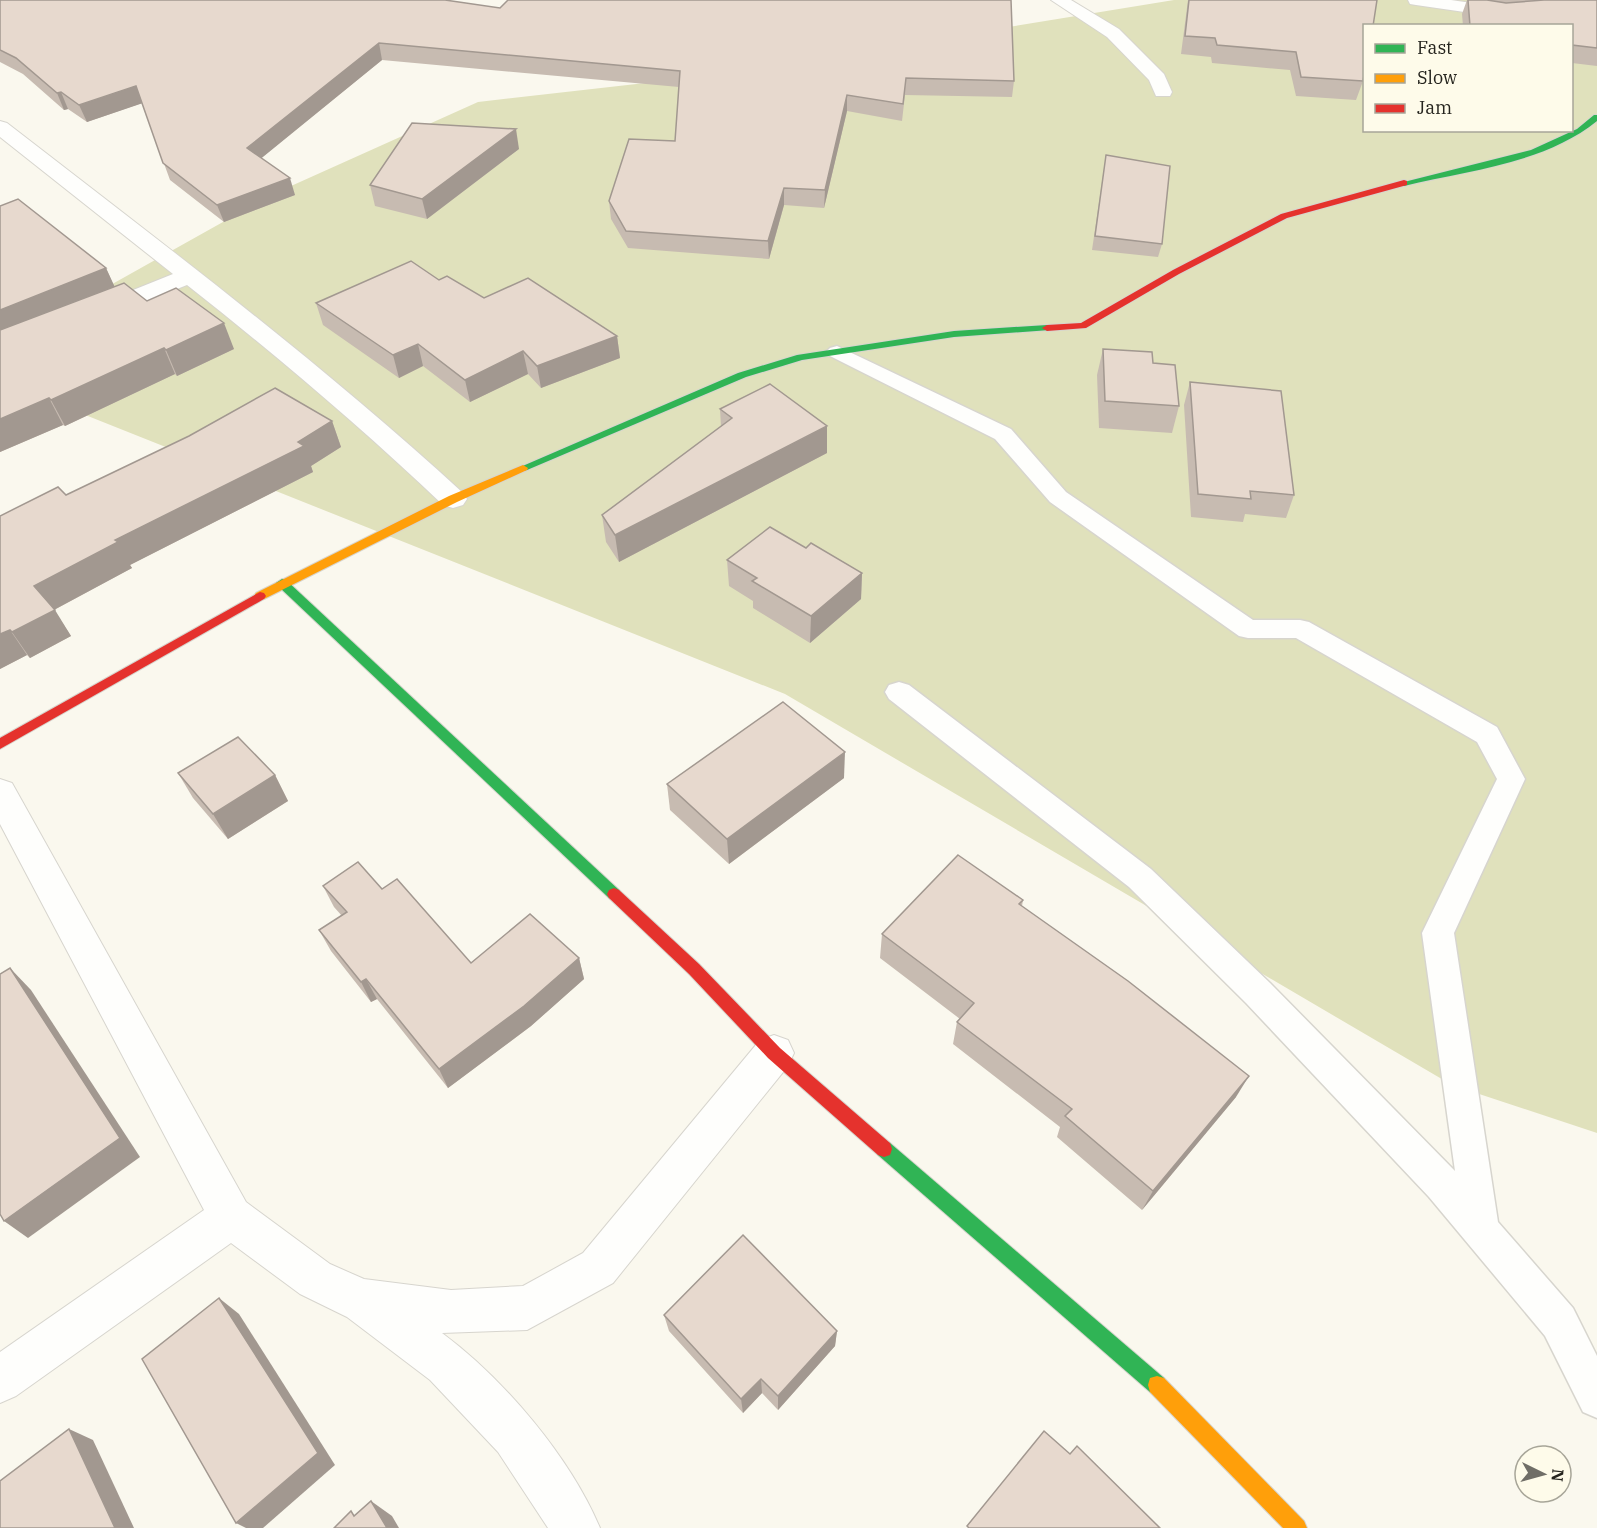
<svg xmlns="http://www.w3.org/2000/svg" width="1597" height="1528" viewBox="0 0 1597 1528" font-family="'IBM Plex Serif',serif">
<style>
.green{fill:#e0e1bc;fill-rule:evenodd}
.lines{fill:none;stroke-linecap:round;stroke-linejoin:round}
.lane-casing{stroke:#d7d5ce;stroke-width:3}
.street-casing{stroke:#d7d5ce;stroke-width:2}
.fast-casing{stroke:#d7d5ce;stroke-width:2}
.slow-casing{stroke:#d7d5ce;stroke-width:2}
.jam-casing{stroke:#d7d5ce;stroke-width:2}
.lane{fill:#fefefc;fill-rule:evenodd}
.street{fill:#fefefc;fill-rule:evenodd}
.fast{fill:#30b455;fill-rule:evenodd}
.slow{fill:#ff9f0a;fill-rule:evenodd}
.jam{fill:#e5322d;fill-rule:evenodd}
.wall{fill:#c7bbb1}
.shaded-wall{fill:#a29890}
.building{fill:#e7d9ce;stroke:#a29890;stroke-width:1.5}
</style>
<rect width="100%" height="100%" fill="#faf8ee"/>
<!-- green -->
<path class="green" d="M1174,0h423v1133l-145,-48 -667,-391 -785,-313v-34l271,-152 207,-93 238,-27zM1364,26h208v104h-208z"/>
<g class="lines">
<defs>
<polygon id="lane" points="837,346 1011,429 1066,492 1253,620 1300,620 1309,622 1497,727 1525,779 1454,933 1498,1222 1573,1308 1597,1356 1597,1418 1583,1412 1545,1336 1429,1197 1246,1003 1129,887 889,699 885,692 889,685 899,682 909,685 1151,869 1270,983 1455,1171 1422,933 1497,779 1477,742 1296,638 1248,638 1239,636 1050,502 995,439 830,356 826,352 830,348"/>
<g id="street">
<polygon points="1051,0 1071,0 1119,29 1164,74 1172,92 1170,96 1156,96 1149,80 1107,37"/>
<polygon points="1408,0 1451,0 1499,7 1597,0 1597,10 1499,17 1416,5 1410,4"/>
<path d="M0,121l7,2c155,120 311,237 456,370l4,6 -4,6 -10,3 -10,-3c-82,-78 -167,-150 -256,-220l-80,32 -8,2 -8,-2 -4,-5 4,-5 82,-33 -173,-137z"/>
<path d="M0,779l12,4 234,419 84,62 34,15 87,11 72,-4 60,-33 177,-213 14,-5 14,5 6,13 -6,13 -175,217 -86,47 -85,3c62,46 128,124 158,195h-52l-50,-76 -68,-72 -83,-63 -47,-23 -69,-51 -215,153 -16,7v-51l204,-142 -204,-386z"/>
</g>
<g id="fast">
<path d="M1594,115h3v6c-53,43 -129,49 -193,65l-4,-3 131,-33 46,-21z"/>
<polygon points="1047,325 1052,328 1050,330 954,337 802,360 746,377 527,470 523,471 518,468 738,373 797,355 954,331"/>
<polygon points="282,579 286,580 619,890 621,894 619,898 614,900 609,898 278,586 276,583"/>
<polygon points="884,1141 890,1143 1164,1378 1166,1385 1164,1392 1157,1394 1150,1392 878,1155 876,1149 878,1143"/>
</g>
<g id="slow">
<polygon points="523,465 528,468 527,470 457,502 264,599 256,599 254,596 256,593 449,496"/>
<polygon points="1157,1376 1164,1378 1304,1521 1307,1528 1283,1528 1150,1392 1148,1385 1150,1378"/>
</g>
<g id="jam">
<polygon points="1404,180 1407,181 1407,185 1287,218 1179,274 1086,328 1047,331 1042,328 1047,325 1081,323 1173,270 1281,214"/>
<polygon points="260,592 264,593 266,596 264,599 0,749 0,738"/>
<polygon points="614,888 619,890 699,964 780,1048 890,1143 892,1149 890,1155 884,1157 878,1155 768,1058 689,974 609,898 607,894 609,890"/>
</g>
</defs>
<!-- lane casing -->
<use href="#lane" class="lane-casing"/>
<!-- street casing -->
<use href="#street" class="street-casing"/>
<!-- fast casing -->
<use href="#fast" class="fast-casing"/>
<!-- slow casing -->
<use href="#slow" class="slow-casing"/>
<!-- jam casing -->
<use href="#jam" class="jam-casing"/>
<!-- lane -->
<use href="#lane" class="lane"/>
<!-- street -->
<use href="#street" class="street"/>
<!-- fast -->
<use href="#fast" class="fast"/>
<!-- slow -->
<use href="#slow" class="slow"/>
<!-- jam -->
<use href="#jam" class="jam"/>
</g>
<!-- wall -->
<g class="wall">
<polygon points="0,0 1014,81 1012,97 905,95 902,121 847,111 824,208 784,205 769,259 628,248 611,219 609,201 675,141 679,87 382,60 261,158 295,195 224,222 170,180 142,103 87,122 68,109 64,110 23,74 0,62"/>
<polygon points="1188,0 1377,0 1363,81 1356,100 1296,96 1290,70 1212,63 1211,57 1181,54"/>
<polygon points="1467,0 1597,0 1597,66 1572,63 1572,26 1463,26 1462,14"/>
<polygon points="519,149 427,219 375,206 370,185"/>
<polygon points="1106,155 1162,244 1158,257 1092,250"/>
<polygon points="0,206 106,268 114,286 147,301 234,349 177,376 175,374 65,426 63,425 0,452"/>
<polygon points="439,280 484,298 617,336 620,358 541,388 528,374 470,402 423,366 399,378 323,325 316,303"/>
<polygon points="1103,349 1153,363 1179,406 1172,433 1099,428 1097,375"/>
<polygon points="1190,382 1294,495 1286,518 1245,514 1243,522 1191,517 1184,405"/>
<polygon points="720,409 827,453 619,562 606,542 602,515 721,427"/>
<polygon points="332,421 341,447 311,466 313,472 130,565 132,568 54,610 71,636 30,658 27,655 0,669 0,516 66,495"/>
<polygon points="806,548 862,573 861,599 810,643 753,608 753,601 729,586 727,560"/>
<polygon points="178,773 275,775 288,801 228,839 193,798"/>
<polygon points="844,778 729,864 670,810 667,784"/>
<polygon points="323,886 382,889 471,963 579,958 584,979 531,1026 448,1088 377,999 371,1002 331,951 319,930 342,916 334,907"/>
<polygon points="1023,900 1022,906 1236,1097 1142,1210 1057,1137 1060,1127 953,1044 957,1022 960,1019 880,958 882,934"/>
<polygon points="664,1315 837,1331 835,1346 778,1410 762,1393 743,1413 669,1331"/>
</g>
<!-- shaded-wall -->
<g class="shaded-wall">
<polygon points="379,43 382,60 253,165 247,148"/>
<polygon points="136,86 143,103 87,122 79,105"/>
<polygon points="61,92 68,109 64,110 57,93"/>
<polygon points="847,95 847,111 824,208 825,190"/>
<polygon points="516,129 519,149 427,219 422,199"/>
<polygon points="290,178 295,195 224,222 217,205"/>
<polygon points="784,188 784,205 769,259 768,241"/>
<polygon points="106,268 118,294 0,342 0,310"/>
<polygon points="224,323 234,349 177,376 166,350"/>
<polygon points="617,336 620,358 541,388 537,366"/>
<polygon points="418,344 423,366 399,378 393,355"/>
<polygon points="164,348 175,374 65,426 51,400"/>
<polygon points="523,351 528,374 470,402 465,380"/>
<polygon points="49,398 63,425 0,452 0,419"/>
<polygon points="332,421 341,447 311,466 313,472 130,565 132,568 50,612 34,586 115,540 298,442"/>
<polygon points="827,426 827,453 619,562 615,535"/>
<polygon points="862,573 861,599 810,643 811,616"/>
<polygon points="55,610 71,636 30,658 12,632"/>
<polygon points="10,630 27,655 0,669 0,634"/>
<polygon points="845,752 844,778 729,864 727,839"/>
<polygon points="275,775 288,801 228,839 213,814"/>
<polygon points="579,958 584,979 531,1026 448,1088 439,1069"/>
<polygon points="10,968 31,990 140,1157 28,1238 4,1221"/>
<polygon points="366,979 377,999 371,1002 361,982"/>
<polygon points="1249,1076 1236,1097 1142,1210 1153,1191"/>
<polygon points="219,1298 239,1314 335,1465 263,1528 246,1528 236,1523"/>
<polygon points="837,1331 835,1346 778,1410 778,1396"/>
<polygon points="761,1379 762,1393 743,1413 741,1399"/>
<polygon points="69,1429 93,1440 134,1528 115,1528"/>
<polygon points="371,1501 392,1516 399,1528 387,1528"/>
</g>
<!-- building -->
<g class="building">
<polygon points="0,0 445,0 500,8 508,0 1011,0 1014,81 906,78 903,104 847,95 825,190 784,188 768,241 626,231 609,201 629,139 675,141 680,71 379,43 247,148 290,178 217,205 163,163 136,86 79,105 61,92 57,93 16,58 0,50"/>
<polygon points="1189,0 1377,0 1373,26 1365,26 1365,70 1363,81 1301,77 1296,52 1217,45 1215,38 1185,36"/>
<polygon points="1468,0 1487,0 1506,3 1544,0 1597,0 1597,48 1572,45 1572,26 1470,26"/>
<polygon points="412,123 516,129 422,199 370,185"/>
<polygon points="1106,155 1170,166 1162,244 1095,236"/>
<polygon points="18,199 106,268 0,310 0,206"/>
<polygon points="411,261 439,280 447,276 484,298 528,278 617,336 537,366 523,351 465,380 418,344 393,355 316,303"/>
<polygon points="124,283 147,301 176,288 224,323 166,350 164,348 51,400 49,398 0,419 0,330"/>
<polygon points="1103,349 1152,352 1153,363 1175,365 1179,406 1105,401"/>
<polygon points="1190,382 1281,391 1294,495 1250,491 1251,499 1198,494"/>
<polygon points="770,384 827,426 615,535 602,515 732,418 720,409"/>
<polygon points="275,388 332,421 298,442 304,446 115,540 118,542 34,586 55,610 12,632 10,630 0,634 0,516 58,487 66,495 189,436"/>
<polygon points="770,527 806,548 811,543 862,573 811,616 752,581 757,578 727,560"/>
<polygon points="783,702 845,752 727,839 667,784"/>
<polygon points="238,737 275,775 213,814 178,773"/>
<polygon points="958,855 1023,900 1019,904 1128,981 1249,1076 1153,1191 1065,1116 1072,1109 957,1022 974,1003 882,934"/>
<polygon points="358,862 382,889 397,879 471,963 530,914 579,958 524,1006 439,1069 366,979 361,982 319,930 347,912 323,886"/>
<polygon points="10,968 120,1138 4,1221 0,1214 0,974"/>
<polygon points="743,1235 837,1331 778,1396 761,1379 741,1399 664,1315"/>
<polygon points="219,1298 318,1453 236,1523 142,1359"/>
<polygon points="69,1429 115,1528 0,1528 0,1481"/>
<polygon points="1044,1431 1070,1454 1077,1446 1160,1528 969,1528 967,1526"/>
<polygon points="371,1501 387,1528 334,1528 351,1511 354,1516"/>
</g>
<!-- legend -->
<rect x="1363" y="24" width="210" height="108" fill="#fefbea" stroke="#a7a598" stroke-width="1.5"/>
<rect x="1375" y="44" width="30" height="9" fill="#30b455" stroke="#a7a598" stroke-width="1.5"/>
<text x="1417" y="54" font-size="18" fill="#25241e">Fast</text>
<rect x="1375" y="74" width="30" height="9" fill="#ff9f0a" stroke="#a7a598" stroke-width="1.5"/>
<text x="1417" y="84" font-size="18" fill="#25241e">Slow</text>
<rect x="1375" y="104" width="30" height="9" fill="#e5322d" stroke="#a7a598" stroke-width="1.5"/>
<text x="1417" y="114" font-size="18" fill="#25241e">Jam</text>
<!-- north arrow -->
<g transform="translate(1543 1474) rotate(95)"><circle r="28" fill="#fefbea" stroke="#a7a598" stroke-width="1.5"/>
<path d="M0-4.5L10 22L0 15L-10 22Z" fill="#706e67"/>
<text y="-9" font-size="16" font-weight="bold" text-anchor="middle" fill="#25241e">N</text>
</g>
</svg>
